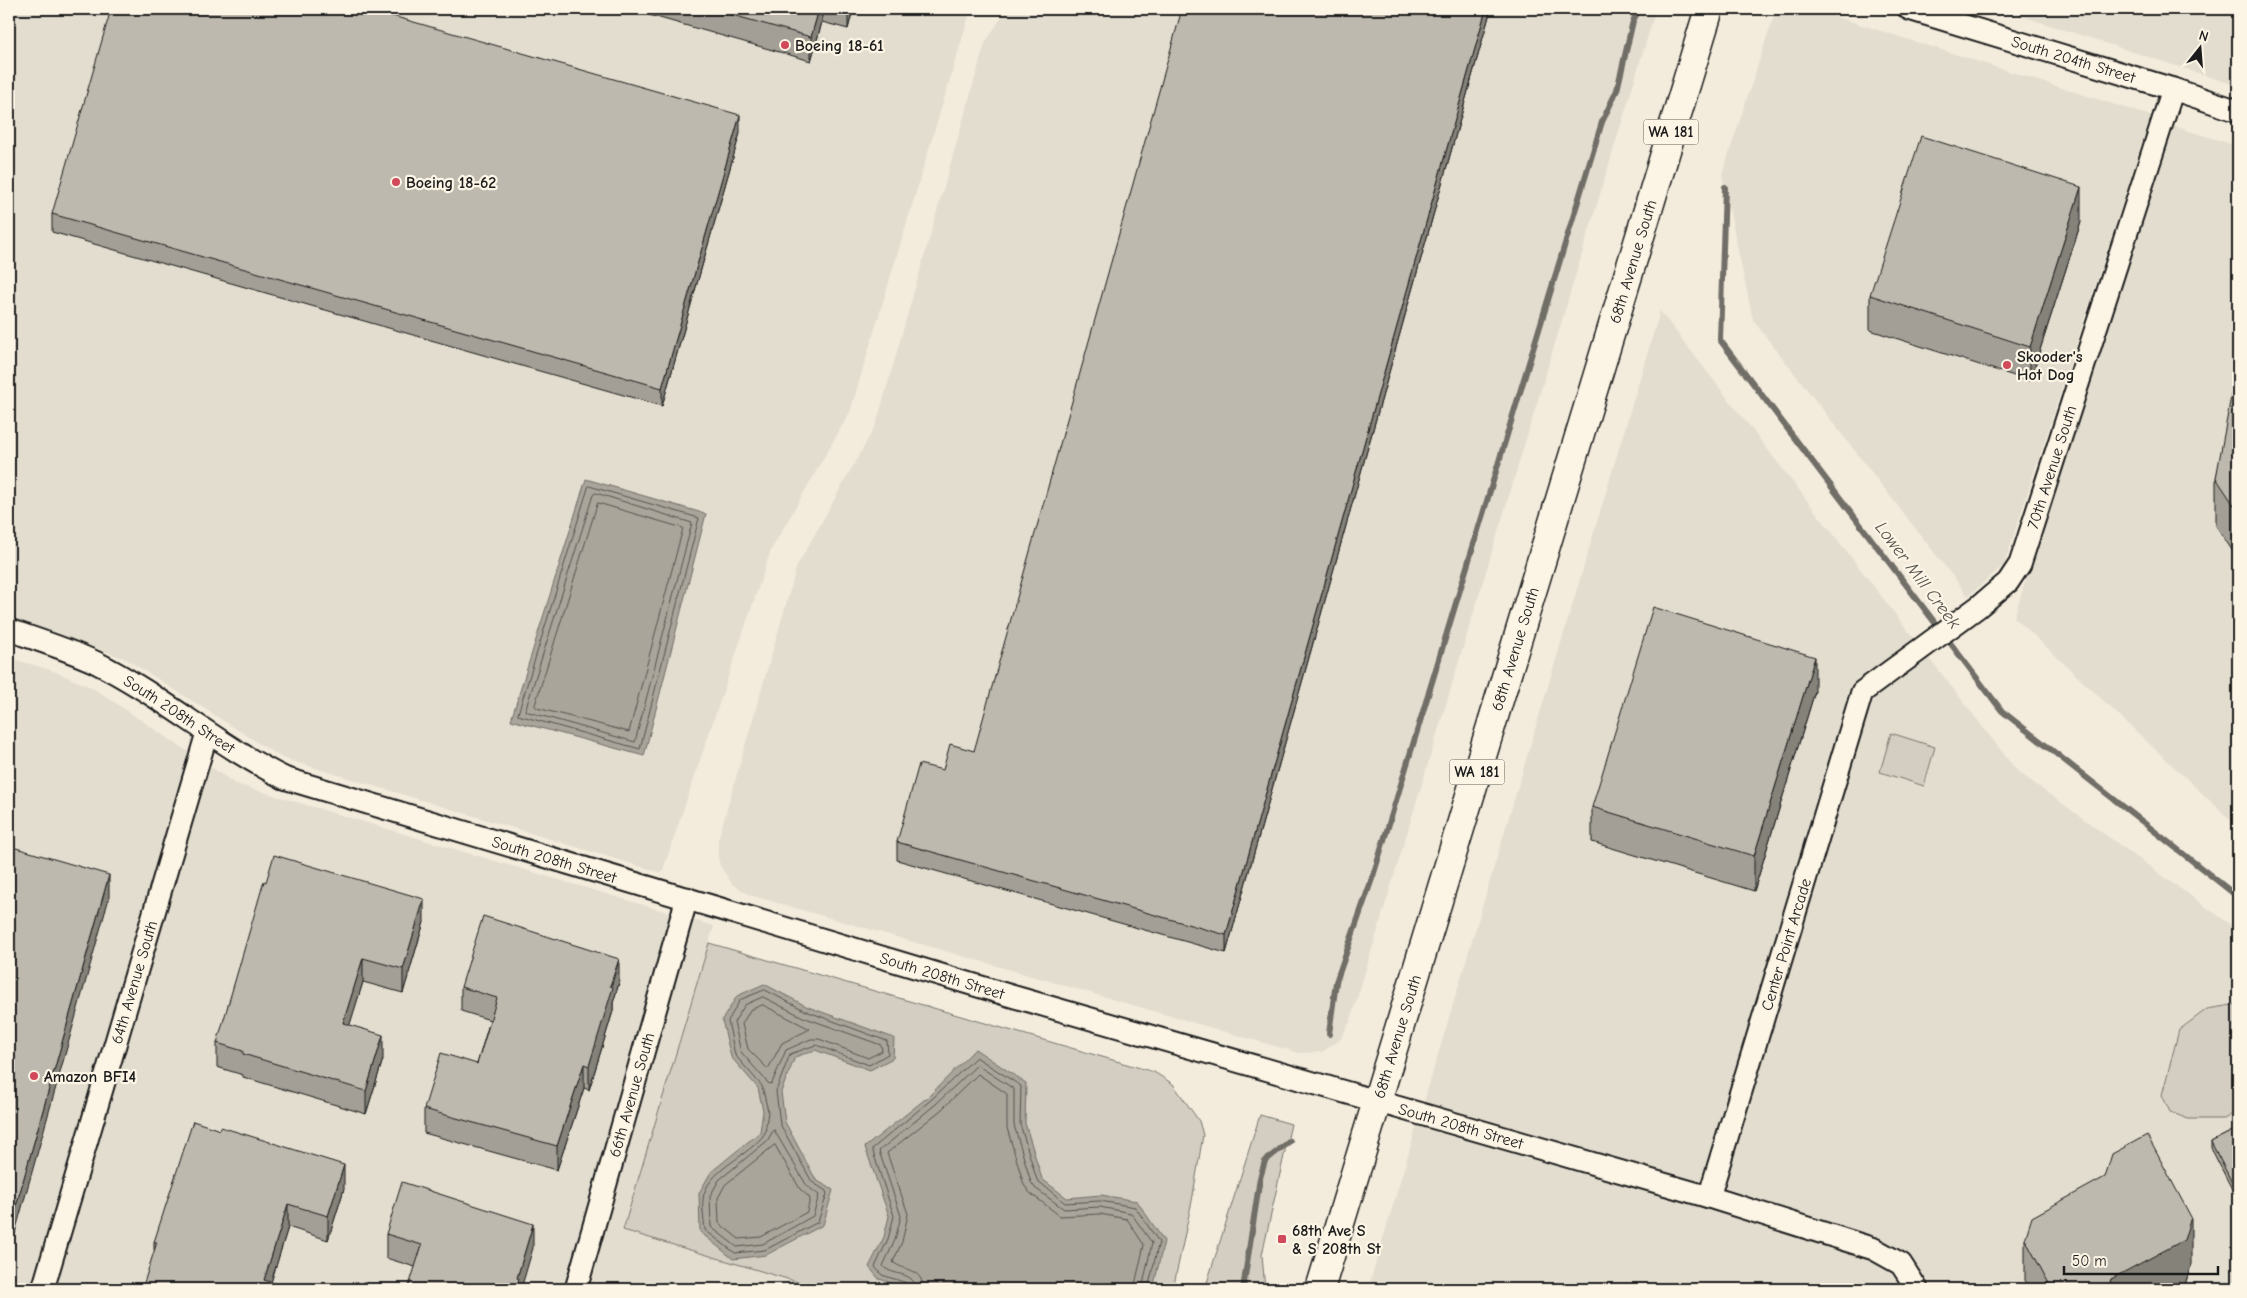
<svg xmlns="http://www.w3.org/2000/svg" width="2247" height="1298" viewBox="0 0 2247 1298" font-family="'Comic Neue',sans-serif">
<style>
.built{fill:#e3ddcf}
.green{fill:#d3cec1;stroke:#78756e}
.water{fill:#aaa59b;stroke:#716e68}
.lines{fill:none;stroke-linecap:round;stroke-linejoin:round}
.shore{stroke:#55534f;stroke-width:1}
.stream{stroke:#716e68;stroke-width:6}
.minor-casing{stroke:#1c1c1c;stroke-width:25}
.primary-casing{stroke:#1c1c1c;stroke-width:31}
.minor{stroke:#fcf5e5;stroke-width:21}
.primary{stroke:#fcf5e5;stroke-width:28}
.wall{fill:#a39f96;stroke:#1c1c1c}
.shaded-wall{fill:#85827a;stroke:#1c1c1c}
.building{fill:#beb9ae;stroke:#1c1c1c}
.poi-dot{fill:#d1495b;stroke:#fcf5e5;stroke-width:2}
.labels{text-anchor:middle;stroke-width:4.5;stroke-linejoin:round;paint-order:stroke}
.shield{fill:#fcf5e5;stroke:#5f5d58;stroke-width:1}
.shield-label{font-size:15px;font-weight:bold;fill:#1c1c1c}
.poi-label{font-size:16px;font-weight:bold;fill:#1c1c1c;stroke:#fcf5e5;text-anchor:start}
.street-label{font-size:16px;fill:#1c1c1c;stroke:#fcf5e5}
.water-label{font-size:18px;font-style:italic;fill:#55534f;stroke:#fcf5e5}
</style>
<rect width="100%" height="100%" fill="#f3ecdd"/>
<filter id="ink" filterUnits="userSpaceOnUse"><feTurbulence type="fractalNoise" baseFrequency=".02" numOctaves="2"/><feDisplacementMap in="SourceGraphic" scale="10" xChannelSelector="R" yChannelSelector="G"/><feConvolveMatrix kernelMatrix="1 2 1 2 8 2 1 2 1" color-interpolation-filters="sRGB"/></filter>
<g filter="url(#ink)">
<!-- built -->
<g class="built">
<polygon points="9,9 971,9 850,412 771,550 662,873 282,758 126,659 9,617"/>
<polygon points="1007,9 1656,9 1350,1022 1340,1040 1322,1052 1299,1053 750,895 732,884 720,866 718,857 718,840 797,566 876,425 985,43"/>
<polygon points="1811,9 2151,116 2004,565 1968,596 1753,320 1722,175 1774,15 1787,10"/>
<polygon points="2000,9 2238,9 2238,86"/>
<polygon points="2170,125 2238,146 2238,827 2014,617"/>
<polygon points="1660,311 2017,771 2238,930 2238,1289 1368,1289"/>
<polygon points="9,658 51,670 93,688 236,784 714,926 623,1230 821,1289 9,1289"/>
</g>
<!-- green -->
<g class="green">
<polygon points="1891,733 1935,747 1924,786 1880,772"/>
<polygon points="709,943 1154,1072 1173,1084 1199,1121 1203,1135 1192,1201 1173,1289 821,1289 623,1230"/>
<polygon points="2238,1004 2238,1111 2224,1119 2188,1119 2170,1112 2162,1095 2179,1030 2207,1009"/>
<polygon points="1260,1115 1291,1124 1262,1255 1265,1289 1205,1289"/>
</g>
<!-- water -->
<g class="water">
<polygon points="586,479 706,514 644,756 511,720"/>
<polygon points="764,984 808,1007 894,1038 893,1058 870,1070 815,1050 795,1057 781,1092 785,1122 816,1180 833,1190 823,1225 766,1255 733,1259 700,1232 699,1193 711,1172 760,1132 763,1111 758,1088 731,1057 722,1020 737,996"/>
<polygon points="975,1049 1026,1083 1025,1123 1042,1179 1067,1198 1101,1195 1137,1201 1164,1241 1153,1289 912,1289 879,1279 869,1267 884,1237 889,1216 865,1147 929,1096"/>
</g>
<g class="lines">
<!-- shore -->
<g class="shore">
<polygon points="589,486 699,518 640,749 518,715"/>
<polygon points="596,493 692,523 635,742 525,711 593,495"/>
<polygon points="598,503 683,528 629,732 537,708 535,706"/>
<path d="M765,990l41,21 81,30 1,13 -19,11 -53,-20 -26,9 -14,37 4,33 32,58 14,9 1,3 -9,28 -53,28 -30,3 -30,-23c-1,-10 -4,-26 -1,-36 7,-26 47,-39 61,-61l3,-22 -6,-25 -27,-31 -7,-34 12,-21z"/>
<polygon points="763,997 803,1017 881,1045 882,1051 868,1058 819,1039 811,1039 786,1050 772,1083 769,1084 741,1052 734,1022 745,1005"/>
<polygon points="763,1005 810,1029 782,1043 768,1069 748,1049 742,1024 750,1010"/>
<polygon points="774,1130 807,1186 819,1195 813,1216 763,1244 737,1247 711,1227 710,1196 719,1180 767,1141"/>
<polygon points="775,1145 800,1189 810,1198 807,1212 761,1237 739,1239 719,1223 718,1198 725,1185"/>
<polyline points="910,1289 907,1283 882,1275 875,1267 888,1239 894,1216 872,1149 932,1099 976,1057 1021,1086 1020,1124 1037,1180 1065,1203 1100,1201 1135,1207 1159,1242 1148,1289"/>
<path d="M916,1289c-2,-19 -24,-12 -33,-23l12,-26 6,-24 -22,-65 57,-47 41,-39 37,24v36l17,57 4,6 29,21 36,-2 31,6 21,30 -10,46"/>
<path d="M923,1289c0,-21 -18,-17 -30,-27l9,-20 6,-28 -21,-61 54,-43 37,-36 29,20v34l17,57 6,8 30,23 40,-2 27,5 17,26 -10,44"/>
</g>
<!-- stream -->
<g class="stream">
<polyline points="1725,187 1720,340 2002,711 2238,897"/>
<polyline points="1329,1034 1336,982 1374,873 1602,122 1617,90 1633,21 1639,9"/>
<polyline points="1243,1289 1260,1178 1265,1161 1290,1141"/>
</g>
<defs>
<g id="minor">
<path id="s1" d="M1909,9l264,80 65,22"/>
<path id="s2" d="M9,630c29,10 58,19 86,32 66,33 123,83 189,116l724,217 701,202 165,52 27,15 16,25"/>
<path id="s3" d="M1709,1197l153,-505 116,-85 30,-25 12,-18 153,-475"/>
<path id="s4" d="M43,1289l164,-556"/>
<path id="s5" d="M576,1289l111,-391"/>
</g>
<g id="primary">
<path id="s6" d="M1320,1289l389,-1280"/>
</g>
</defs>
<!-- minor casing -->
<use href="#minor" class="minor-casing"/>
<!-- primary casing -->
<use href="#primary" class="primary-casing"/>
<!-- minor -->
<use href="#minor" class="minor"/>
<!-- primary -->
<use href="#primary" class="primary"/>
</g>
<!-- wall -->
<g class="wall">
<polygon points="628,9 853,9 848,29 822,22 811,61"/>
<polygon points="1491,9 1226,953 897,860 897,842 943,770 974,751"/>
<polygon points="740,133 662,406 52,232 52,214"/>
<polygon points="2081,222 2030,381 1870,330 1870,295"/>
<polygon points="2238,387 2238,559 2216,526 2216,478"/>
<polygon points="1815,691 1754,891 1592,842 1592,807"/>
<polygon points="424,922 403,993 363,982 349,1025 383,1059 366,1114 243,1077 243,1075 217,1067 217,1043"/>
<polygon points="619,983 613,1003 613,1011 589,1090 584,1088 557,1170 424,1133 424,1109 477,1064 490,1020 461,1011 461,987"/>
<polygon points="2238,1128 2238,1201 2211,1148 2211,1142"/>
<polygon points="220,1130 344,1189 328,1240 288,1227 271,1282 154,1250 154,1242"/>
<polygon points="386,1234 533,1248 415,1267 386,1258"/>
<polygon points="2025,1239 2191,1265 2184,1288 2182,1289 2026,1289 2025,1287"/>
</g>
<!-- shaded-wall -->
<g class="shaded-wall">
<polygon points="819,9 822,9 822,22 811,61 811,37"/>
<polygon points="848,9 853,9 848,29"/>
<polygon points="1486,9 1491,9 1226,953 1226,935"/>
<polygon points="740,115 740,133 662,406 662,388"/>
<polygon points="2081,187 2081,222 2030,381 2030,347"/>
<polygon points="1815,657 1815,691 1754,891 1754,856"/>
<polygon points="109,875 109,898 9,1254 9,1231"/>
<polygon points="424,899 424,922 403,993 403,969"/>
<polygon points="363,958 363,982 343,1047 343,1023"/>
<polygon points="619,959 619,983 613,1003 613,1011 589,1090 589,1066"/>
<polygon points="383,1035 383,1059 366,1114 366,1091"/>
<polygon points="584,1064 584,1088 557,1170 557,1146"/>
<polygon points="344,1165 344,1189 328,1240 328,1216"/>
<polygon points="288,1204 288,1227 269,1289 264,1280"/>
<polygon points="2191,1217 2191,1265 2184,1288 2182,1289 2108,1289 2111,1279"/>
<polygon points="533,1224 533,1248 521,1289 516,1289 517,1278"/>
</g>
<!-- building -->
<g class="building">
<polygon points="111,9 368,9 740,115 662,388 52,214"/>
<polygon points="711,9 819,9 811,37"/>
<polygon points="1182,9 1486,9 1226,935 897,842 919,764 943,770 950,744 974,751"/>
<polygon points="1921,136 2081,187 2030,347 1870,295"/>
<polygon points="2238,387 2238,511 2216,478 2232,391"/>
<polygon points="1653,607 1815,657 1754,856 1592,807"/>
<polygon points="9,846 109,875 9,1231"/>
<polygon points="274,855 424,899 403,969 363,958 352,994 343,1023 383,1035 366,1091 243,1054 243,1051 217,1043 264,881 266,882"/>
<polygon points="483,916 619,959 610,986 613,987 589,1066 584,1064 557,1146 424,1109 441,1053 477,1064 486,1035 497,998 461,987"/>
<polygon points="193,1121 220,1130 221,1127 344,1165 328,1216 288,1204 264,1280 294,1289 142,1289 157,1242 154,1242"/>
<polygon points="2238,1128 2238,1194 2211,1142"/>
<polygon points="2147,1135 2191,1217 2184,1240 2111,1279 2108,1289 2052,1289 2025,1239 2032,1217 2105,1177 2112,1154"/>
<polygon points="402,1182 533,1224 517,1278 519,1279 516,1289 408,1289 422,1245 386,1234"/>
</g>
</g>
<!-- markers -->
<g class="poi-dot">
<circle cx="785" cy="45" r="5"/>
<circle cx="396" cy="182" r="5"/>
<circle cx="2007" cy="365" r="5"/>
<circle cx="34" cy="1076" r="5"/>
<rect x="1277" y="1234" width="10" height="10" rx="2.5"/>
</g>
<g class="labels">
<!-- shield labels -->
<g class="shield">
<rect x="1643.5" y="119.5" width="55" height="25" rx="4"/>
<rect x="1449.5" y="759.5" width="55" height="25" rx="4"/>
</g>
<g class="shield-label">
<text x="1671" y="137">WA 181</text>
<text x="1477" y="777">WA 181</text>
</g>
<!-- poi labels -->
<g class="poi-label">
<text x="795" y="51">Boeing 18-61</text>
<text x="406" y="188">Boeing 18-62</text>
<text x="2017" y="362">Skooder's<tspan x="2017" dy="18">Hot Dog</tspan></text>
<text x="44" y="1082">Amazon BFI4</text>
<text x="1292" y="1236">68th Ave S<tspan x="1292" dy="18">&amp; S 208th St</tspan></text>
</g>
<!-- street labels -->
<g class="street-label">
<text dy="6" stroke="none"><textPath href="#s1" startOffset="172">South 204th Street</textPath></text>
<text dy="6" stroke="none"><textPath href="#s6" startOffset="1074">68th Avenue South</textPath></text>
<text dy="6" stroke="none"><textPath href="#s3" startOffset="834">70th Avenue South</textPath></text>
<text dy="6" stroke="none"><textPath href="#s6" startOffset="669">68th Avenue South</textPath></text>
<text dy="6" stroke="none"><textPath href="#s2" startOffset="191">South 208th Street</textPath></text>
<text dy="6" stroke="none"><textPath href="#s2" startOffset="596">South 208th Street</textPath></text>
<text dy="6" stroke="none"><textPath href="#s3" startOffset="264">Center Point Arcade</textPath></text>
<text dy="6" stroke="none"><textPath href="#s2" startOffset="1001">South 208th Street</textPath></text>
<text dy="6" stroke="none"><textPath href="#s4" startOffset="320">64th Avenue South</textPath></text>
<text dy="6" stroke="none"><textPath href="#s6" startOffset="264">68th Avenue South</textPath></text>
<text dy="6" stroke="none"><textPath href="#s5" startOffset="202">66th Avenue South</textPath></text>
<text dy="6" stroke="none"><textPath href="#s2" startOffset="1541">South 208th Street</textPath></text>
</g>
<!-- water labels -->
<g class="water-label">
<text transform="translate(1918 575) rotate(53)" y="6">Lower Mill Creek</text>
</g>
</g>
<!-- margin -->
<rect width="2247" height="1298" fill="none" stroke="#fcf5e5" stroke-width="30"/>
<rect x="15" y="15" width="2217" height="1268" fill="none" stroke="#1c1c1c" stroke-width="2" filter="url(#ink)"/>
<!-- north arrow -->
<g transform="translate(2200 48) rotate(17)" stroke="#fcf5e5" stroke-width="4" paint-order="stroke">
<path d="M0-4L9 19L0 12L-9 19Z" fill="#1c1c1c"/>
<text y="-8" font-size="14" font-weight="bold" text-anchor="middle" fill="#1c1c1c">N</text>
</g>
<!-- scale -->
<path d="M2064 1266v8h154v-8" fill="none" stroke="#1c1c1c" stroke-width="2.5"/>
<text x="2072" y="1266" font-size="15" fill="#1c1c1c" stroke="#fcf5e5" stroke-width="4" paint-order="stroke">50 m</text>
</svg>
